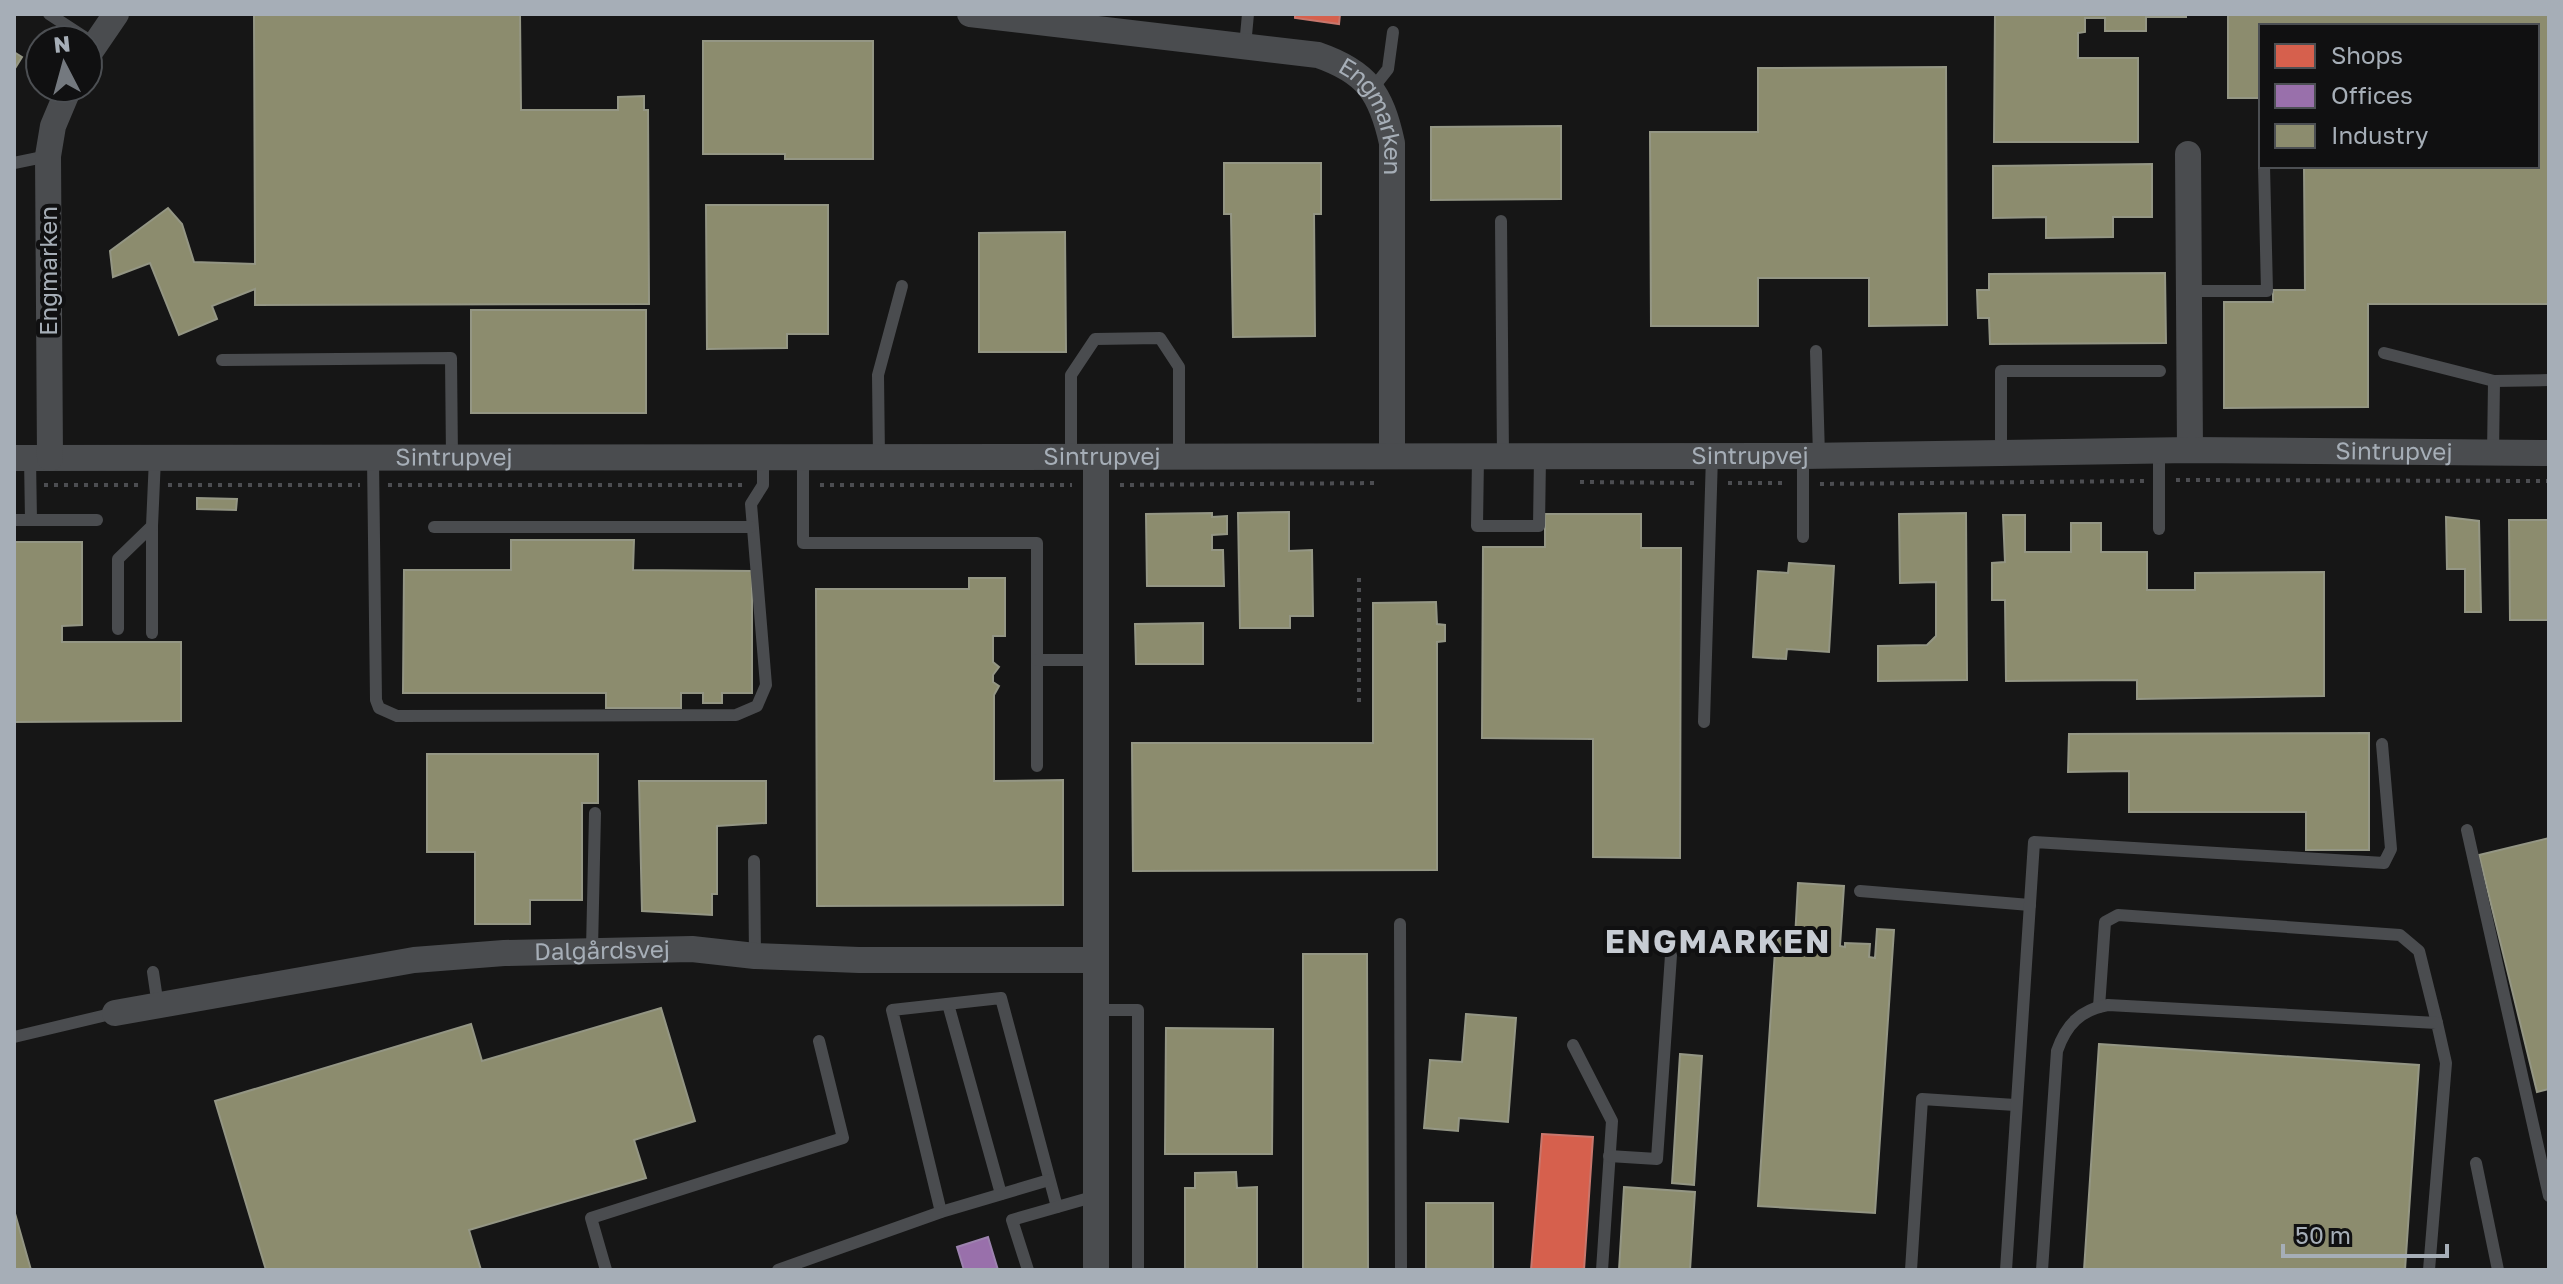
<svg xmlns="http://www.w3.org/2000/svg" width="2563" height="1284" viewBox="0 0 2563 1284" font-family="'Golos Text',sans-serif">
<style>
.shops{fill:#d6604d;stroke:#c8776d;stroke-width:2}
.offices{fill:#9970ab;stroke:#9d83af;stroke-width:2}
.industry{fill:#8c8c6e;stroke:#949684;stroke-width:2}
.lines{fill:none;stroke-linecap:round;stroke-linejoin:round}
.path{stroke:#4c4d51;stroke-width:4;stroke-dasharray:4 6;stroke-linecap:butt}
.lane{stroke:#4a4c4f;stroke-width:12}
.street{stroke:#4a4c4f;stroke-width:26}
.labels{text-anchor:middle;stroke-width:8;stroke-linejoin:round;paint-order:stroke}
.street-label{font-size:24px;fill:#a6aeb7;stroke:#101011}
.district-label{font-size:32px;font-weight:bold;letter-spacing:2px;fill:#c7ccd3;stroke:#101011}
</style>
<rect width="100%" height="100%" fill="#161616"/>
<!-- shops -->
<g class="shops">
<polygon points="1295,14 1340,14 1339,24 1295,18"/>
<polygon points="1542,1134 1593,1137 1584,1270 1531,1270"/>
</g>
<!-- offices -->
<polygon class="offices" points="988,1237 998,1270 964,1270 957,1247"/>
<!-- industry -->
<g class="industry">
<polygon points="254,14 520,14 521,110 618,110 618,97 644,96 644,110 648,110 649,304 255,305 255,289 212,306 217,319 179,335 150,263 113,277 110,251 168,208 182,224 194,262 255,264"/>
<polygon points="1995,14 2186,14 2186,17 2146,17 2146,31 2105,31 2105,18 2085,18 2085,32 2078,33 2078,58 2138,58 2138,142 1994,142"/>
<polygon points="2228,14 2549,14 2549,304 2368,304 2368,407 2224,408 2224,302 2273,302 2273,290 2305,290 2304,166 2537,166 2537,26 2261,26 2261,98 2228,98"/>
<polygon points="703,41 873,41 873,159 785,159 785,154 703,154"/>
<polygon points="14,52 22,57 14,70"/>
<polygon points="1946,67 1947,325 1869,326 1869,278 1758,278 1758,326 1651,326 1650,132 1758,132 1758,68"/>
<polygon points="1561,126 1561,199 1431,200 1431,127"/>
<polygon points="1224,163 1321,163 1321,214 1314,214 1315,336 1233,337 1231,214 1224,214"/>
<polygon points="2152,164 2152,217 2113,217 2113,237 2046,238 2046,217 1993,218 1993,166"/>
<polygon points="706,205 828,205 828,334 787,334 787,348 707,349"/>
<polygon points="1065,232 1066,352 979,352 979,233"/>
<polygon points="2165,273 2166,343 1990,344 1989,318 1978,318 1977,290 1989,290 1989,274"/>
<rect x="471" y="310" width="175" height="103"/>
<polygon points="197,498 237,499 236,510 197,509"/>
<polygon points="1289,512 1289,551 1312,550 1313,616 1290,616 1290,628 1240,628 1238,513"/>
<polygon points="1212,513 1212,517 1227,516 1227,534 1212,535 1212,550 1223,550 1224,586 1147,586 1146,514"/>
<polygon points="1966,513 1967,680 1878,681 1878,646 1927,645 1936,636 1936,582 1900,583 1899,514"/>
<polygon points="1545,514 1641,514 1641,548 1681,548 1680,858 1593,857 1593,739 1482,738 1483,547 1545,547"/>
<polygon points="2003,515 2025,515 2025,552 2071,552 2071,523 2101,523 2101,552 2147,552 2147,590 2195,590 2195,573 2324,572 2324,696 2137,699 2137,680 2006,681 2005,600 1992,600 1992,563 2005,562"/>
<polygon points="2446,517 2479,521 2481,612 2465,612 2465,569 2447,569"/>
<polygon points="2509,520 2549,520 2549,620 2510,620"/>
<polygon points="511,540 634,540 633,570 752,571 752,693 722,693 722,703 703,703 703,693 681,693 681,708 606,708 606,693 403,693 404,570 511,570"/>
<polygon points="14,542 82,542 82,625 62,626 62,642 181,642 181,721 14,722"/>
<polygon points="1789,563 1834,566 1829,652 1787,649 1786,659 1753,657 1758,571 1788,573"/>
<polygon points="969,578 1005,578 1005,636 993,636 993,662 999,667 993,675 993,682 999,686 994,695 994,781 1063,780 1063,905 817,906 816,589 969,589"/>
<polygon points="1436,602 1437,624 1445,625 1445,641 1437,642 1437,870 1133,871 1132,743 1373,743 1373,603"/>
<polygon points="1203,623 1203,664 1136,664 1135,624"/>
<polygon points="2369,733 2369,850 2306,850 2306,812 2129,812 2129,771 2068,772 2069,734"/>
<polygon points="427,754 598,754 598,803 582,803 582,900 530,900 530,924 475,924 475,852 427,852"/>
<polygon points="639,781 766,781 766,823 717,826 717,894 712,894 712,915 642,911"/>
<polygon points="2549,838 2549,1089 2537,1092 2479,855"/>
<polygon points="1798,883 1844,886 1840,946 1845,947 1845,943 1870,944 1869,957 1875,958 1877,929 1894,930 1875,1213 1758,1206 1775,951 1778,938 1795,939"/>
<polygon points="1303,954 1367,954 1368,1270 1303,1270"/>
<polygon points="661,1008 695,1121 634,1140 646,1178 469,1230 481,1270 266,1270 215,1101 471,1024 482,1061"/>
<polygon points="1466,1014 1516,1018 1508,1122 1459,1118 1458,1131 1424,1128 1430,1060 1462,1062"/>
<polygon points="1166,1028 1273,1029 1272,1154 1165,1154"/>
<polygon points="2099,1044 2419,1065 2405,1270 2084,1270"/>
<polygon points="1680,1054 1702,1056 1694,1185 1672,1183"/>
<polygon points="1236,1172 1237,1188 1257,1187 1257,1270 1185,1270 1185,1188 1195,1188 1195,1173"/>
<polygon points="1624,1187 1695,1192 1690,1270 1619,1270"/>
<rect x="1426" y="1203" width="67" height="67"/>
<polygon points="14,1210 31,1270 14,1270"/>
</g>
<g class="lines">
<!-- path -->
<g class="path">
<polyline points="2176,480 2549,481"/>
<polyline points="1580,482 1696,483"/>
<polyline points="1728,483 1788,483"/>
<polyline points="1820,484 2144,481"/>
<polyline points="44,485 140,485"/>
<polyline points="168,485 360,485"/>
<polyline points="388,485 744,485"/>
<polyline points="820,485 1072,485"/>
<polyline points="1120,485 1380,483"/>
<polyline points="1359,702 1359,577"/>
</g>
<!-- lane -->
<g class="lane">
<polyline points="49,14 95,44"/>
<polyline points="1245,46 1248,14"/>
<polyline points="1373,88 1388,69 1393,32"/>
<polyline points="14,163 48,156"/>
<polyline points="1501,221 1503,457"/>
<polyline points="2188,291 2267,291 2264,166"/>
<polyline points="1816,351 1819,456"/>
<polyline points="2384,353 2494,381 2549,380"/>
<polyline points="222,360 451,358 452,459"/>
<polyline points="2159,450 2159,529"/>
<polyline points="2001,453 2001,371 2160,371"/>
<polyline points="2493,454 2494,381"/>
<polyline points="1803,456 1803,537"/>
<polyline points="1071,457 1071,375 1095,339 1160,338 1179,367 1179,456"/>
<polyline points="1478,457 1477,526 1539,526 1540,457"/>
<polyline points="30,458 31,520"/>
<polyline points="803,458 803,543 1037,543 1037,766"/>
<polyline points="879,458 878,375 902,286"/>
<polyline points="373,459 376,700 379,708 397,716 736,715 757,706 766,685 751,504 763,485 763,458"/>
<polyline points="14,520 97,520"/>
<polyline points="152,526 152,633"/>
<polyline points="434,527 751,527"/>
<polyline points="118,629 118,559 152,526 155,458"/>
<polyline points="1037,660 1096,660"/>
<polyline points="1704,722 1712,456"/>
<polyline points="2467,830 2549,1196"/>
<polyline points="754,861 755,956"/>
<polyline points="1860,891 2030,905"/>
<polyline points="1400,924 1401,1270"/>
<polyline points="592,949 595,813"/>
<polyline points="153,972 158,1006"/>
<polyline points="948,1004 1001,1194"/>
<polyline points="2099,1007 2105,922 2118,915 2400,935 2419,951 2437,1023"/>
<polyline points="1096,1010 1138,1010 1138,1270"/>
<polyline points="14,1037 115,1013"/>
<polyline points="1573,1045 1612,1121 1602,1270"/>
<polyline points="1609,1156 1657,1159 1671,955"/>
<polyline points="2476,1163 2498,1270"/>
<polyline points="941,1212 892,1010 1001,998 1057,1207"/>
<polyline points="606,1270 591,1218 843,1138 819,1041"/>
<polyline points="778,1270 941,1212 1049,1180"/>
<polyline points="1028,1270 1012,1220 1096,1196"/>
<polyline points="1911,1270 1922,1099 2015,1105"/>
<polyline points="2006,1270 2034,842 2384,863 2391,849 2382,744"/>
<path d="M2042,1270l15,-219c9,-26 23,-41 51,-46l329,18 9,40 -17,207"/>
</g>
<!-- street -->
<g class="street">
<path id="s1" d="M970,14l348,41c49,17 63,38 74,88v313"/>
<polyline points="88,55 116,14"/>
<polyline points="2188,154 2190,450"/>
<path id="s2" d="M14,458l1789,-2 387,-6 359,3"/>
<polyline points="50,458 48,156 53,126 69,88"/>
<path id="s3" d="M115,1013l299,-53 90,-7 188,-4 63,7 104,4h237"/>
<polyline points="1096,1270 1096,457"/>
</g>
</g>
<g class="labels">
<!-- street labels -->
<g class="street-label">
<text dy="8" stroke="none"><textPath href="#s1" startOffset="440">Engmarken</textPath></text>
<text transform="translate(49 271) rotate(-90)" y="8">Engmarken</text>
<text dy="8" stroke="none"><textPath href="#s2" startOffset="2380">Sintrupvej</textPath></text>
<text dy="8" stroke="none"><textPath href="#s2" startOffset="1736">Sintrupvej</textPath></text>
<text dy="8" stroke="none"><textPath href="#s2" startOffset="1088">Sintrupvej</textPath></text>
<text dy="8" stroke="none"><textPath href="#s2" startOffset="440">Sintrupvej</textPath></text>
<text dy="8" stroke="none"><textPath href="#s3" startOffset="492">Dalgårdsvej</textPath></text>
</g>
<!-- district labels -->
<g class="district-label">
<text x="1718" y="953">ENGMARKEN</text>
</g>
</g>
<!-- border -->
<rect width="2563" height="1284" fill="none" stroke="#a6aeb7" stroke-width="32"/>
<!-- legend -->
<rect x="2259" y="24" width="280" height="144" fill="#101011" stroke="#4c4f53" stroke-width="2"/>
<rect x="2275" y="44" width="40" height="24" fill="#d6604d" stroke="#4c4f53" stroke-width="2"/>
<text x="2331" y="64" font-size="24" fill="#a6aeb7">Shops</text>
<rect x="2275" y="84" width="40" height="24" fill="#9970ab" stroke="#4c4f53" stroke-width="2"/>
<text x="2331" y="104" font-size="24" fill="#a6aeb7">Offices</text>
<rect x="2275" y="124" width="40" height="24" fill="#8c8c6e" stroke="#4c4f53" stroke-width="2"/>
<text x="2331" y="144" font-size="24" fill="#a6aeb7">Industry</text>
<!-- north arrow -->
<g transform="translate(64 64) rotate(354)"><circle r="38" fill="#101011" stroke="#4c4f53" stroke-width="2"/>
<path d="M0-6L14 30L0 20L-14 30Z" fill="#74797f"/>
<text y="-12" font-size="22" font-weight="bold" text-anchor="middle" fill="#a6aeb7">N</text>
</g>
<!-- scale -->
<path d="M2283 1244v12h164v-12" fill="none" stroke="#a6aeb7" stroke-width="4"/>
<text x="2295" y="1244" font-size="24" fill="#a6aeb7" stroke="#101011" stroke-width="6" paint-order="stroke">50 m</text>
</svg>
